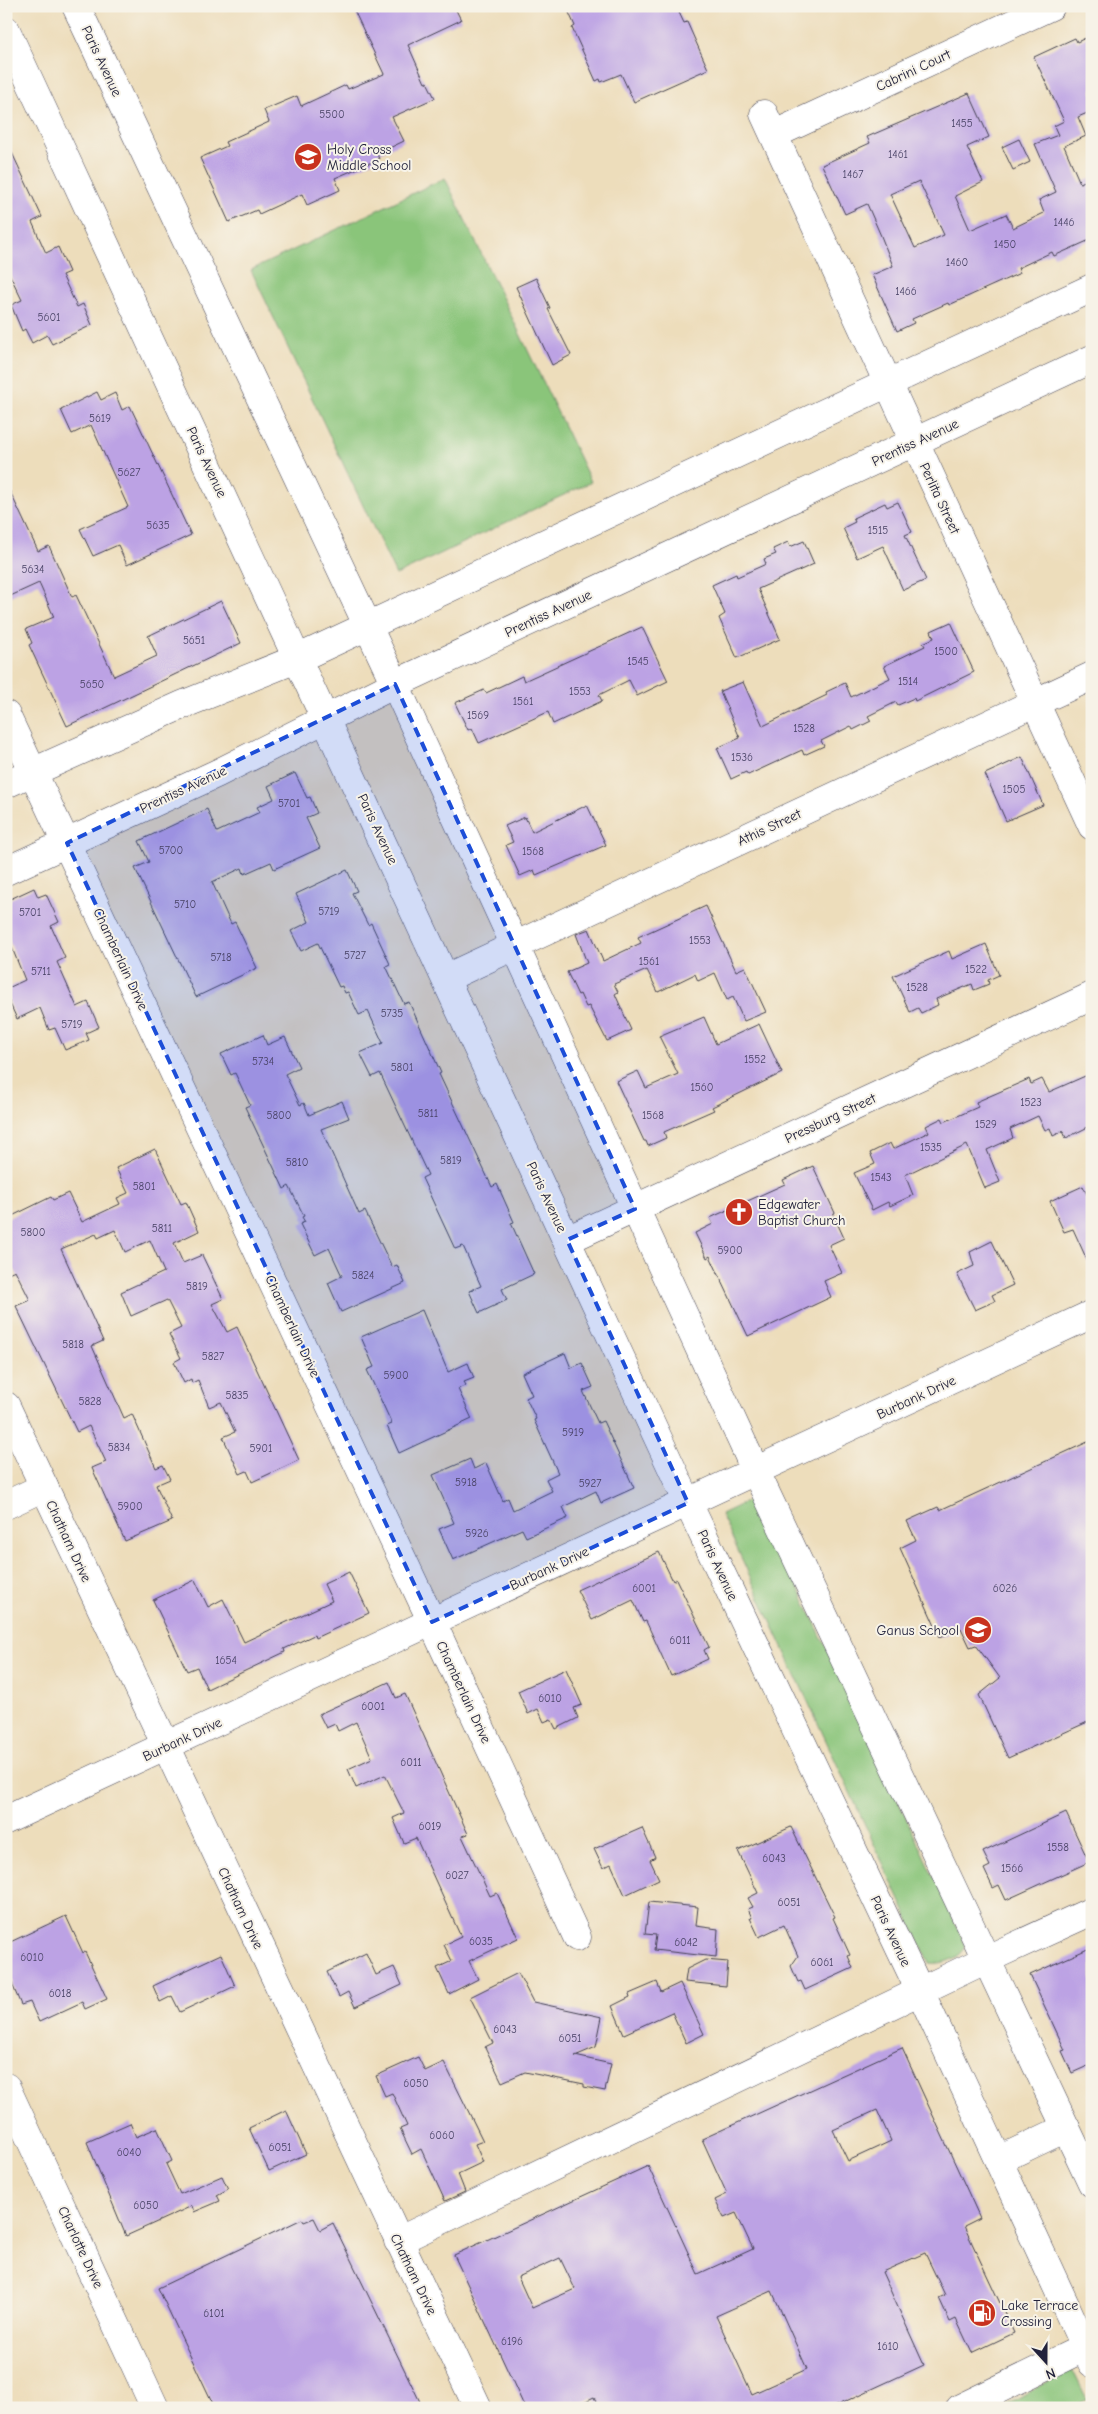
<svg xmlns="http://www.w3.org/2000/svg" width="1098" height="2414" viewBox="0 0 1098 2414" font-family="'Comic Neue',sans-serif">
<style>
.green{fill:#8ac57a;stroke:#56745a}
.building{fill:#bca2e4;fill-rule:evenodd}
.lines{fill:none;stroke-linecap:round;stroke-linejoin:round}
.minor-casing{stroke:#403e4e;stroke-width:29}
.major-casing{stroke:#403e4e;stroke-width:29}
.minor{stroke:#fff;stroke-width:28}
.major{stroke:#fff;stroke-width:28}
.marked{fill:#1d4ed8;fill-opacity:0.2;stroke:#1d4ed8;stroke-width:4;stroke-dasharray:10 6;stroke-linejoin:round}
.labels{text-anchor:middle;stroke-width:4;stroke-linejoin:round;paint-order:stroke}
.number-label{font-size:11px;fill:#484265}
.street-label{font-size:14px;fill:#22223b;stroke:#f7f3e8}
.poi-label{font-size:14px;fill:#22223b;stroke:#f7f3e8;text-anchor:start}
</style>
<rect width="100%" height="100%" fill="#f7f3e8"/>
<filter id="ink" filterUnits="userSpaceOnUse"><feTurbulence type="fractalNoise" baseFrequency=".02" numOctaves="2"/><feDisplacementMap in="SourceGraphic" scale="10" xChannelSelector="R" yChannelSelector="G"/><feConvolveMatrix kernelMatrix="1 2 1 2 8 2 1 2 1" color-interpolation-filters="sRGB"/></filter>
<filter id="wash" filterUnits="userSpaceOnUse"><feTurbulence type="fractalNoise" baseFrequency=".0096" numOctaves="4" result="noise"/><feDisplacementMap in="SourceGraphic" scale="20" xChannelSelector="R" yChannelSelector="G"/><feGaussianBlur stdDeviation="1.12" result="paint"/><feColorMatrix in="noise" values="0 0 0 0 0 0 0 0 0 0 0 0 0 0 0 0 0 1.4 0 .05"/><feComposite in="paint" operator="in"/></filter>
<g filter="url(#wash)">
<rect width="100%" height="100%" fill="#edddbb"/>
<!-- green -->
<g class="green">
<polygon points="445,178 591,482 396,575 251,270"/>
<path d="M756,1497l210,449c-5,13 -25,19 -37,17l-208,-449z"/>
<polygon points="1071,2368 1087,2400 1073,2408 1003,2408"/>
</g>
<g id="blocks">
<!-- building -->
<g class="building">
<polygon points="352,6 454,6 461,20 408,45 425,83 427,82 435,98 392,117 404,141 377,154 379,159 335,178 340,190 307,205 302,194 259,214 257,210 229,222 200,158 227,146 225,142 269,122 264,110 297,96 301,106 346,85 348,89 384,74"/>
<polygon points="566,6 676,6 684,23 687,22 708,69 634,102 621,74 601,82 600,79 596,81 572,28 575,26"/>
<path d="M1092,35v76l-14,6 8,19 -22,10 16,37 12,-5v61l-38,17 -2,-4 -34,16 2,5 -71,32 -1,-2 -36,16 2,4 -17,8 -25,-56 21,-9 -12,-30 -14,-32 -22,10 -23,-49 48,-22 -3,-6 102,-44 20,44 -22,10 16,35 -28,14 15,34 36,-16 7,14 31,-15 -5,-13 17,-8 -21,-48 23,-9 -4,-9 10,-5 -30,-64 41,-19 2,4zM919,181l25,54 -29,13 -25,-54z"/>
<polygon points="1019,139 1030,162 1013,170 1002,147"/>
<polygon points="6,140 42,217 32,222 46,253 58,247 69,272 62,275 77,307 83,304 92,325 52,344 47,335 32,343 25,329 22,331 11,305 22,300 6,267"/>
<polygon points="536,278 550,308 548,309 571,355 552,365 516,287"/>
<polygon points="97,392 101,400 115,393 122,410 130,406 191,535 127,565 118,545 93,556 80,529 128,507 91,425 72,434 61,410"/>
<polygon points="6,483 38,551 49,546 72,597 76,595 114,676 157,656 148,636 221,601 241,643 67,726 29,645 32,643 26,629 54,617 39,583 6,598"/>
<polygon points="898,502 912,532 905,535 926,580 903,590 883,546 857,558 843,528 855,522 853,518 885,503 887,507"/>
<polygon points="804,541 814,564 758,589 780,639 737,658 719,618 725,614 712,585 736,574 737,577 766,564 764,559 776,554 773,549 788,542 790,547"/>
<polygon points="951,622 974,672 915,701 914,698 898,705 896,702 868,716 871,721 853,730 851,726 821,741 824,746 804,755 802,750 748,775 746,772 731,779 717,748 740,738 720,691 743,682 763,726 827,695 826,692 845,683 851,697 890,678 884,666 925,646 923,643 934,638 931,631"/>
<polygon points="642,627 668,681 637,696 629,680 599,695 602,701 553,724 548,712 479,743 472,728 468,730 455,703 484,690 486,693 522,676 524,681"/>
<polygon points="1022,757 1043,805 1006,821 985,774"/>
<polygon points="295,773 307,798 310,797 317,813 306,818 320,848 274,869 271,862 244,874 242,868 212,882 231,924 235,922 257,968 196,997 135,868 149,862 139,841 207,809 217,832 260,812 257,807 274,799 268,786"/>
<polygon points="587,805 606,845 536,875 534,870 520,876 506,845 513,842 505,826 525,817 532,832"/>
<polygon points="347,870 357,891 352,893 368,925 371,923 390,964 386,966 404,1004 409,1002 418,1022 441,1073 439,1074 492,1187 497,1184 514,1222 511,1223 534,1274 502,1289 507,1300 479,1313 469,1291 481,1286 463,1246 455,1249 422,1178 428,1175 380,1073 372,1077 360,1053 383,1043 368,1011 359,1015 348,992 345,993 342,986 339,987 318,943 301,951 291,931 309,922 296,894"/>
<polygon points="34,888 38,897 46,894 59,922 51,926 65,958 57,962 77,1007 88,1002 99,1027 86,1033 89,1040 65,1050 55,1028 49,1030 40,1008 17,1019 6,995 6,989 25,980 6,933 6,901"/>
<polygon points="706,906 736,971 745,967 766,1012 744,1021 733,997 727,1000 715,973 698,981 695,974 658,992 647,970 614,984 618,992 615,994 631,1030 607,1041 589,1006 586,1007 580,994 578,995 567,972 587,963 576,934 589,929 603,961 641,943 638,937"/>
<polygon points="986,944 999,975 988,980 989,984 974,990 972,984 936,999 938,1005 921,1013 918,1008 910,1012 893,976 949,951 952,959"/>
<polygon points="704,1017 716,1044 759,1024 782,1073 712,1107 714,1110 664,1132 666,1138 648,1146 646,1141 644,1141 616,1081 638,1071 646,1088 678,1074 659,1036"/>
<polygon points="263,1035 267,1045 285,1037 299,1067 285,1074 300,1105 304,1103 309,1115 342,1101 349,1118 321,1129 359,1214 365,1211 392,1267 397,1265 405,1283 341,1312 328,1283 342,1276 329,1248 315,1255 300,1224 305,1222 302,1217 304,1216 289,1186 284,1189 245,1107 250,1105 235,1073 231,1075 221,1054"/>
<polygon points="1092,1073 1092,1125 1066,1138 1063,1131 1053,1136 1050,1128 1045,1130 1038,1116 1010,1129 1013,1138 987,1150 1000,1182 985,1188 967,1145 905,1175 913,1195 890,1206 888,1202 872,1210 854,1173 875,1164 870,1153 890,1143 893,1149 929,1132 926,1126 942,1118 944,1122 978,1107 976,1102 1029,1079 1031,1084 1042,1079 1049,1092"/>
<polygon points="155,1149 181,1204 186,1202 199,1231 174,1243 183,1263 202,1255 223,1299 212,1304 227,1332 237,1327 299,1460 252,1482 247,1471 240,1474 223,1437 235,1432 221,1402 209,1407 198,1380 192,1383 191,1379 184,1383 174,1362 181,1358 169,1334 181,1328 167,1300 131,1316 121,1292 164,1272 150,1240 125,1252 115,1230 98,1238 96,1234 61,1249 103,1341 92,1346 124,1418 132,1414 156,1468 163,1465 170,1479 156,1485 172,1521 125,1541 92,1468 106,1462 89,1426 77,1432 16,1306 30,1300 15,1270 6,1274 6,1219 51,1197 53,1200 68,1193 82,1222 120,1204 117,1198 128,1193 116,1168"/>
<polygon points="813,1166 835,1213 833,1214 844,1238 829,1245 842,1273 824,1281 831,1297 748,1336 710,1256 707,1258 695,1233 713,1224 710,1218 785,1184 783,1180"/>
<polygon points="1083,1186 1092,1205 1092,1271 1073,1229 1064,1232 1050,1201"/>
<polygon points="992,1241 1013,1285 992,1295 995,1301 975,1310 957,1274 974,1266 970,1252"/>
<polygon points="422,1310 448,1372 468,1363 474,1378 464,1382 466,1385 458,1389 472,1419 399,1453 387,1426 392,1424 367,1370 374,1367 361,1337"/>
<polygon points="565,1353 571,1368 582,1363 593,1387 583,1391 598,1423 603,1421 634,1488 601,1503 596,1491 563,1507 568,1518 526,1537 522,1529 453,1560 439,1529 454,1523 433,1475 470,1459 474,1469 486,1463 503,1501 508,1498 513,1510 552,1491 546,1479 558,1473 534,1420 536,1419 526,1398 532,1395 522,1373"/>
<polygon points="1092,1440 1092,1720 1008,1758 979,1695 1000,1678 976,1645 970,1647 961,1628 940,1637 900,1548 916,1540 907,1521 938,1507 940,1510"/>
<polygon points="659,1552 673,1581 676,1579 709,1647 704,1650 708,1659 671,1676 646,1621 643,1622 633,1600 592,1620 577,1590"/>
<polygon points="349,1572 369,1613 315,1638 314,1635 284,1649 285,1652 207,1689 197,1667 187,1671 153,1600 195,1580 208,1607 223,1599 244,1642 332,1601 324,1584"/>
<polygon points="566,1669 582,1705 574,1708 578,1718 556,1729 551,1719 544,1722 538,1709 528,1714 518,1691"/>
<polygon points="389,1682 396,1698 405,1694 468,1834 462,1836 490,1896 497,1893 518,1938 469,1961 478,1979 449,1994 437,1968 452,1961 444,1945 461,1937 416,1838 404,1843 393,1818 404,1813 385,1775 356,1788 348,1769 372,1758 356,1722 338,1731 335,1724 326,1728 319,1714"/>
<polygon points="1066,1813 1089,1862 1006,1900 999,1885 993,1888 984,1869 990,1866 983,1852"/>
<polygon points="791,1827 835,1917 833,1918 850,1955 848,1956 853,1968 805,1990 801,1981 798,1982 791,1966 798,1956 784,1925 759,1937 750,1918 752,1918 748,1909 753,1907 748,1898 758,1893 738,1851"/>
<polygon points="642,1828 655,1857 650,1860 659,1879 625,1895 611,1864 603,1868 594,1849"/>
<polygon points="649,1902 698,1907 696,1926 718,1929 716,1957 654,1950 656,1935 645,1934"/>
<polygon points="66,1916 83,1953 85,1952 107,1999 85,2009 82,2002 39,2022 30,2002 21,2005 12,1984 13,1983 6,1968 6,1944"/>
<polygon points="1092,1947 1092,2064 1072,2073 1062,2051 1065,2050 1030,1975"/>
<polygon points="366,1953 376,1975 394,1967 402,1985 355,2007 348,1992 339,1997 327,1972"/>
<polygon points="221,1954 235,1986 180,2012 172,1996 160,2002 153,1986"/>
<polygon points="705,1960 728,1962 726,1986 685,1982 687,1969"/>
<polygon points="518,1973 533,2002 602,2017 596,2047 575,2056 611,2064 605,2091 584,2087 584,2084 525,2072 502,2082 485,2047 493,2043 470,1997"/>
<polygon points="657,1982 661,1992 680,1983 704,2034 686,2043 672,2012 624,2034 612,2006 630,1997 629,1994"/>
<path d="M902,2048l78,170 -16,8 50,107 -42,20 -16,-34 -6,3 -11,-24 6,-3 -20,-42 -43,19 42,93 -93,43h-232l-5,-11 -23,11h-46l-71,-153 194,-89 50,108 55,-25 -17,-36 -12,5 -9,-18 12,-6 -25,-55zM877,2110l14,31 -43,20 -15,-31zM560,2258l15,31 -43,19 -14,-31zM772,2291l35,78 -55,25 -36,-78z"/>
<polygon points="418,2057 425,2071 444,2062 483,2141 475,2144 483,2162 458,2174 465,2192 445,2201 421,2149 412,2154 400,2129 407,2126 392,2093 385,2096 376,2076"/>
<polygon points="286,2110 306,2154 269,2171 249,2128"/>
<polygon points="130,2123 136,2137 157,2128 172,2161 166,2164 180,2194 222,2176 228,2189 217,2195 220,2201 194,2212 192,2206 126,2236 87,2142"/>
<polygon points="314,2218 320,2230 333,2223 423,2408 215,2408 158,2288 302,2219 304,2222"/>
</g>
</g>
</g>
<g filter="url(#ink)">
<use href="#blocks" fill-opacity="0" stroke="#403e4e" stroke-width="1"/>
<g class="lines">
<defs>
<g id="minor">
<polyline points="76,6 395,684 756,1472 1092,2183"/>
<polyline points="6,30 688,1503 920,1991 1092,2363"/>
<polyline points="764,114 1092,826"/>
<polyline points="775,134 1051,6"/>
<polyline points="6,715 432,1622 577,1937"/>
<polyline points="6,784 182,705 299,658 1092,288"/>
<polyline points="6,871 218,773 395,684 1092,359"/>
<polyline points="446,978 1092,676"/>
<polyline points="567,1240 1092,996"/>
<polyline points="6,1406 478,2408"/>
<polyline points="6,1505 44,1487"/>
<polyline points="6,1820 1092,1314"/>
<polyline points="6,2087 155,2408"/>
<polyline points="999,2160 1066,2128"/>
<polyline points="398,2241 985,1960 1092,1911"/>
</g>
<polyline id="major" points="960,2408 1092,2344"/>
</defs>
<!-- minor casing -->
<use href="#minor" class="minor-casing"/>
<!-- major casing -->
<use href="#major" class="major-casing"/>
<!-- minor -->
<use href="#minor" class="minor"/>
<!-- major -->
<use href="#major" class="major"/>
</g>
</g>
<!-- marked area -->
<path class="marked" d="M395,684l240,525 -68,31 121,263 -256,119 -365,-779z"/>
<!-- icons -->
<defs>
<symbol id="school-disc" viewBox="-11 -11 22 22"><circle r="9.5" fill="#c8321e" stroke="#f7f3e8"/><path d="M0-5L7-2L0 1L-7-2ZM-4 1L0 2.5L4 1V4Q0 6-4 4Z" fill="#fff"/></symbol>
<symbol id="church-disc" viewBox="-11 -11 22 22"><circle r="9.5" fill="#c8321e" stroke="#f7f3e8"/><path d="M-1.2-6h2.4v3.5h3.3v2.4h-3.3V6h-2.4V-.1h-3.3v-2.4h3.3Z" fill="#fff"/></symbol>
<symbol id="fuel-disc" viewBox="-11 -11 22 22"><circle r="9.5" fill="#c8321e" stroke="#f7f3e8"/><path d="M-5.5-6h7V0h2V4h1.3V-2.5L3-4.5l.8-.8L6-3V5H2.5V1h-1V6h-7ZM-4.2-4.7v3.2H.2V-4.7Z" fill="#fff"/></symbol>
</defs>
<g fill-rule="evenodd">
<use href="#school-disc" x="292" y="141" width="32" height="32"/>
<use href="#church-disc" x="723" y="1196" width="32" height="32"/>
<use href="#school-disc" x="962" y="1614" width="32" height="32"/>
<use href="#fuel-disc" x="966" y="2297" width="32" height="32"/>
</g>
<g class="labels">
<!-- number labels -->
<g class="number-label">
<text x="332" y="118">5500</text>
<text x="962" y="127">1455</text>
<text x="898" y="158">1461</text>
<text x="853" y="178">1467</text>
<text x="1064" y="226">1446</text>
<text x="1005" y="248">1450</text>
<text x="957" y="266">1460</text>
<text x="906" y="295">1466</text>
<text x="49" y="321">5601</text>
<text x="100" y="422">5619</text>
<text x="129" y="476">5627</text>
<text x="158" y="529">5635</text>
<text x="878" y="534">1515</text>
<text x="33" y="573">5634</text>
<text x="194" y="644">5651</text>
<text x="946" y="655">1500</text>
<text x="638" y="665">1545</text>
<text x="908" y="685">1514</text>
<text x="92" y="688">5650</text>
<text x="580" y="695">1553</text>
<text x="523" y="705">1561</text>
<text x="478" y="719">1569</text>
<text x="804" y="732">1528</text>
<text x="742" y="761">1536</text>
<text x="1014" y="793">1505</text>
<text x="289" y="807">5701</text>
<text x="171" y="854">5700</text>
<text x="533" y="855">1568</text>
<text x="185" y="908">5710</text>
<text x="329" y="915">5719</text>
<text x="30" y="916">5701</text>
<text x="700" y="944">1553</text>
<text x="355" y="959">5727</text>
<text x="221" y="961">5718</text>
<text x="649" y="965">1561</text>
<text x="976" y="973">1522</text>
<text x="41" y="975">5711</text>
<text x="917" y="991">1528</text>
<text x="392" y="1017">5735</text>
<text x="72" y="1028">5719</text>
<text x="755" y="1063">1552</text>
<text x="263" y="1065">5734</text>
<text x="402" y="1071">5801</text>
<text x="702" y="1091">1560</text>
<text x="1031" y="1106">1523</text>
<text x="428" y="1117">5811</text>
<text x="279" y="1119">5800</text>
<text x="653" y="1119">1568</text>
<text x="986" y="1128">1529</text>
<text x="931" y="1151">1535</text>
<text x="451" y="1164">5819</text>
<text x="297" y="1166">5810</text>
<text x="881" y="1181">1543</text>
<text x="144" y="1190">5801</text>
<text x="162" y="1232">5811</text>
<text x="33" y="1236">5800</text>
<text x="730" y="1254">5900</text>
<text x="363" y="1279">5824</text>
<text x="197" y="1290">5819</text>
<text x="73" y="1348">5818</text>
<text x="213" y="1360">5827</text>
<text x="396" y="1379">5900</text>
<text x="237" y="1399">5835</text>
<text x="90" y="1405">5828</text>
<text x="573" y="1436">5919</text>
<text x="119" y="1451">5834</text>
<text x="261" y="1452">5901</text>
<text x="466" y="1486">5918</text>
<text x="590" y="1487">5927</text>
<text x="130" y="1510">5900</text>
<text x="477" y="1537">5926</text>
<text x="644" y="1592">6001</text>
<text x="1005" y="1592">6026</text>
<text x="680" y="1644">6011</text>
<text x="226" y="1664">1654</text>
<text x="550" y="1702">6010</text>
<text x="373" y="1710">6001</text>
<text x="411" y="1766">6011</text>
<text x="430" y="1830">6019</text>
<text x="1058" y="1851">1558</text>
<text x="774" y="1862">6043</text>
<text x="1012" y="1872">1566</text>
<text x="457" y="1879">6027</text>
<text x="789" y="1906">6051</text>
<text x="481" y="1945">6035</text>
<text x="686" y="1946">6042</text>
<text x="32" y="1961">6010</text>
<text x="822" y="1966">6061</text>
<text x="60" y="1997">6018</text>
<text x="505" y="2033">6043</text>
<text x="570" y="2042">6051</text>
<text x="416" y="2087">6050</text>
<text x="442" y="2139">6060</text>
<text x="280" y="2151">6051</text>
<text x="129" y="2156">6040</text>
<text x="146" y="2209">6050</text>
<text x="214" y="2317">6101</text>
<text x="512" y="2345">6196</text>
<text x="888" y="2350">1610</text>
</g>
<!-- street labels -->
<g class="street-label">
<text transform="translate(102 61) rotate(65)" y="5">Paris Avenue</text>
<text transform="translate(913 70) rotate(-25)" y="5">Cabrini Court</text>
<text transform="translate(915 442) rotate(-25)" y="5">Prentiss Avenue</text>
<text transform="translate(207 462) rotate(65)" y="5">Paris Avenue</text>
<text transform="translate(940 498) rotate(65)" y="5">Perlita Street</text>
<text transform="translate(548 613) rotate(-25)" y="5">Prentiss Avenue</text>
<text transform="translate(183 789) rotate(-25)" y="5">Prentiss Avenue</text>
<text transform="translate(769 827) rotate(-25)" y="5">Athis Street</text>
<text transform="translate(378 829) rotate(65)" y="5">Paris Avenue</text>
<text transform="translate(121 959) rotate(65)" y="5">Chamberlain Drive</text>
<text transform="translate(830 1118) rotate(-25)" y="5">Pressburg Street</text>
<text transform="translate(547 1197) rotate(65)" y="5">Paris Avenue</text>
<text transform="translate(293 1326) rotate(65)" y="5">Chamberlain Drive</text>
<text transform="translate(916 1397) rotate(-25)" y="5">Burbank Drive</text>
<text transform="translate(69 1541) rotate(65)" y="5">Chatham Drive</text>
<text transform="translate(718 1565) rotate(65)" y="5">Paris Avenue</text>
<text transform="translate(549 1568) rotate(-25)" y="5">Burbank Drive</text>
<text transform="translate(464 1692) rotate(65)" y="5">Chamberlain Drive</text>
<text transform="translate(182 1739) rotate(-25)" y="5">Burbank Drive</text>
<text transform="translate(241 1908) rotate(65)" y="5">Chatham Drive</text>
<text transform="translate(891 1931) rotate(65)" y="5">Paris Avenue</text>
<text transform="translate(81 2247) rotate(65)" y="5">Charlotte Drive</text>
<text transform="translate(414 2274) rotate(64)" y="5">Chatham Drive</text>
</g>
<!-- poi labels -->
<g class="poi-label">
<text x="327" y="154">Holy Cross<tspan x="327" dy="16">Middle School</tspan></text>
<text x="758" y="1209">Edgewater<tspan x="758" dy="16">Baptist Church</tspan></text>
<text x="959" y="1635" text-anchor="end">Ganus School</text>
<text x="1001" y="2310">Lake Terrace<tspan x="1001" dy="16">Crossing</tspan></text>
</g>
</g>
<!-- margin -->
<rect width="1098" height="2414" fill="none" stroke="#f7f3e8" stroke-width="25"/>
<!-- north arrow -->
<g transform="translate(1046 2362) rotate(159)" stroke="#f7f3e8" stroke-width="4" paint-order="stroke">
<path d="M0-4L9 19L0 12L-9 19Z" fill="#22223b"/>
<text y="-8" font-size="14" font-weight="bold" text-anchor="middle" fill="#22223b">N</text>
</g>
</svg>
